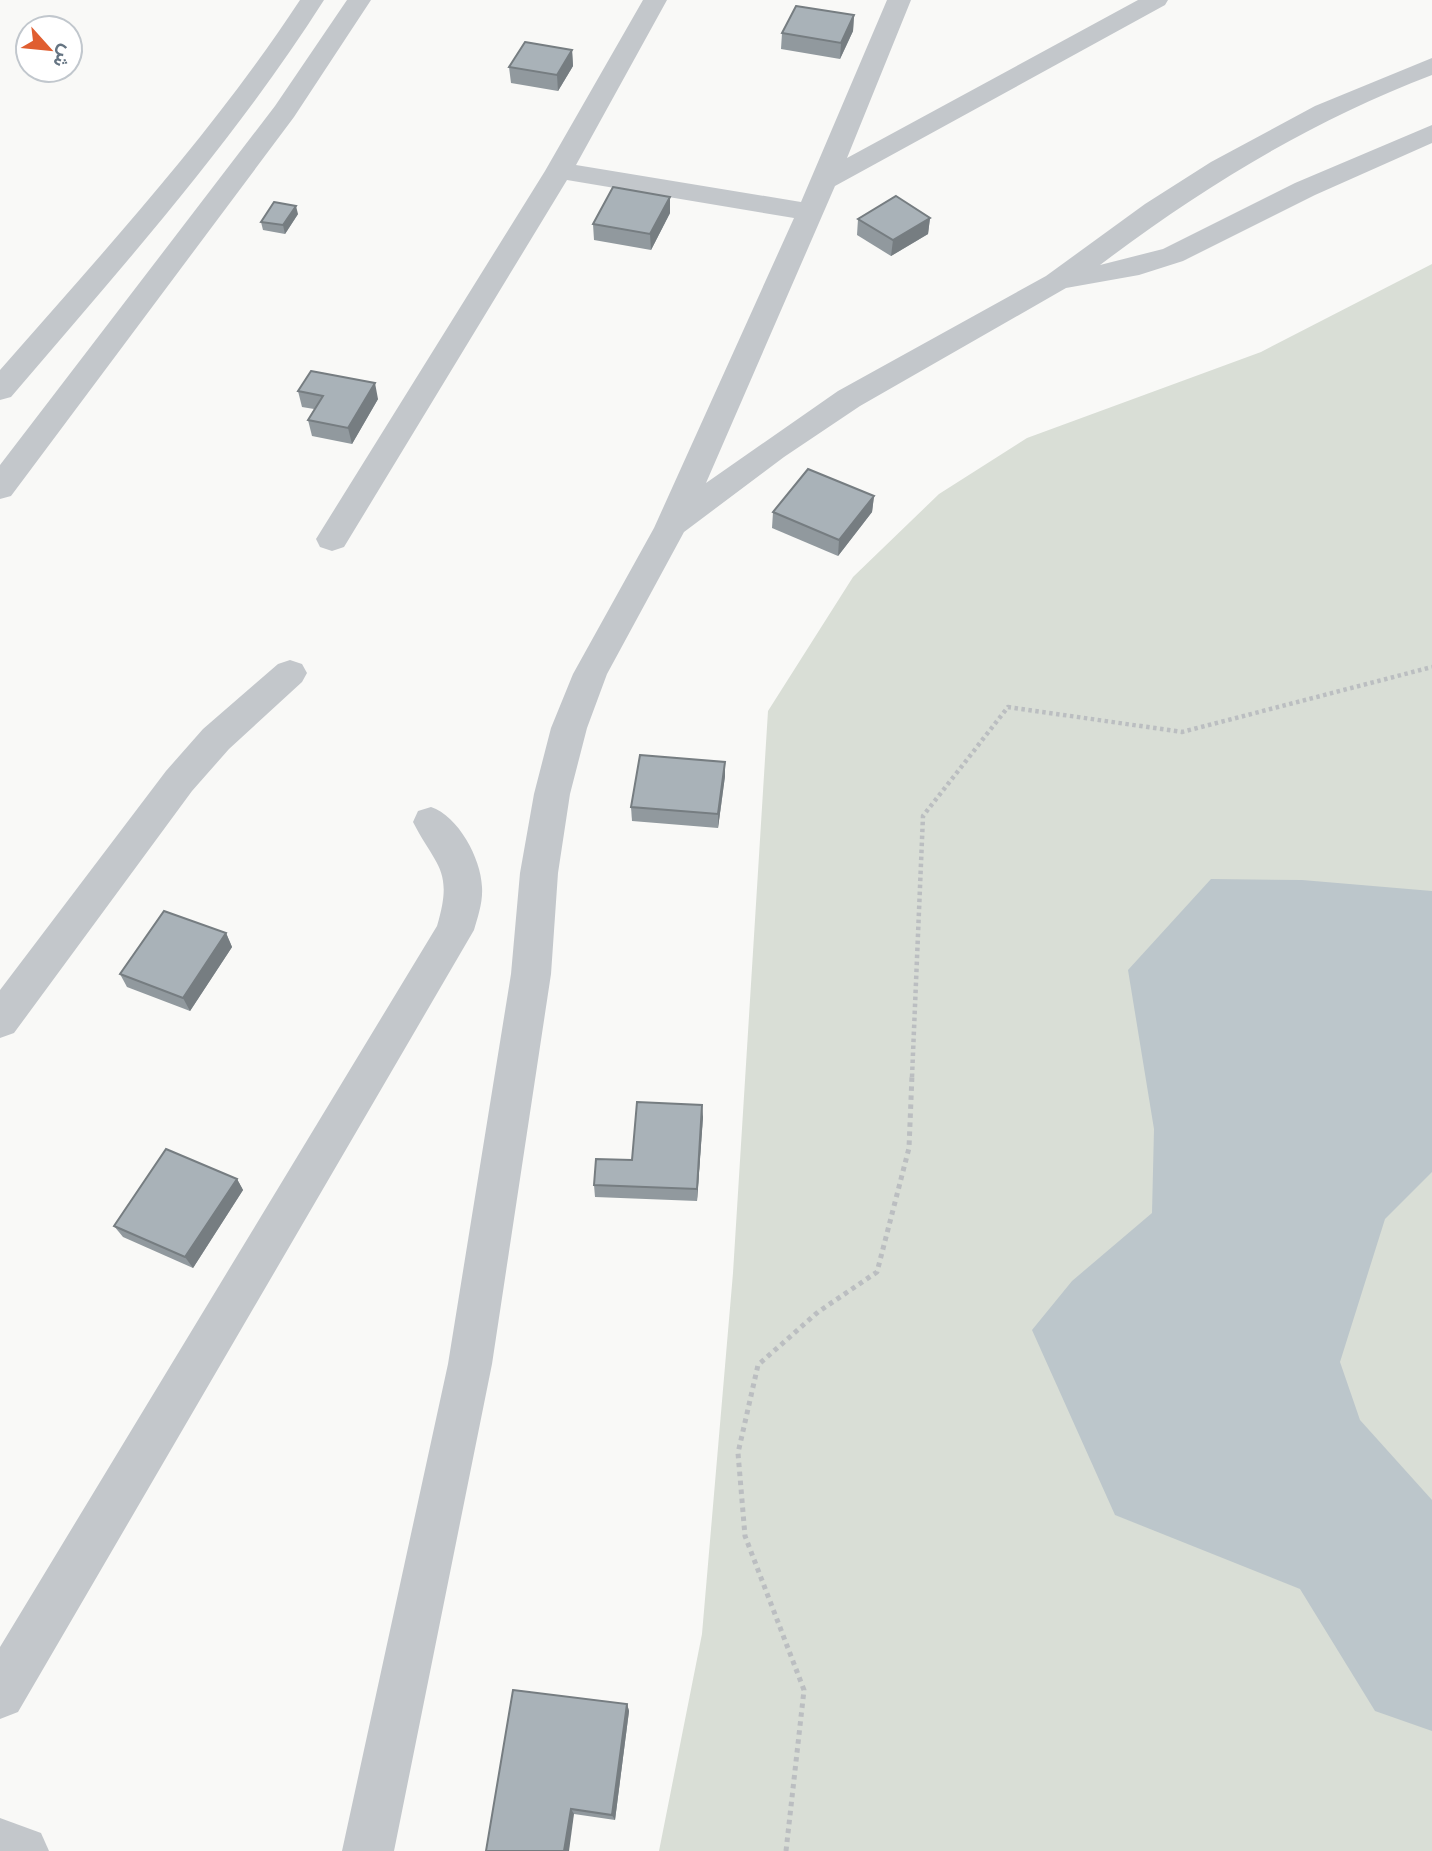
<svg xmlns="http://www.w3.org/2000/svg" width="1432" height="1851" viewBox="0 0 1432 1851" font-family="Overpass,Vazirmatn,sans-serif">
<style>
.green{fill:#d9ded6}
.water{fill:#bcc6cb}
.lines{fill:none;stroke-linecap:round;stroke-linejoin:round}
.path-far1{stroke:#bbbec1;stroke-width:4.5;stroke-dasharray:3.5 3.5;stroke-linecap:butt}
.path{stroke:#bbbec1;stroke-width:5;stroke-dasharray:4.5 4.5;stroke-linecap:butt}
.minor{fill:#c3c7cb;fill-rule:evenodd}
.wall{fill:#91999e}
.shaded-wall{fill:#767d81}
.building{fill:#a9b2b8;stroke:#767d81;stroke-width:2}
</style>
<rect width="100%" height="100%" fill="#f9f9f7"/>
<!-- green -->
<polygon class="green" points="1432,264 1432,1851 659,1851 702,1634 733,1273 768,711 853,577 939,494 1027,438 1261,352"/>
<!-- water -->
<polygon class="water" points="1211,879 1302,880 1432,891 1432,1172 1385,1219 1340,1362 1360,1420 1432,1500 1432,1731 1375,1711 1300,1589 1115,1515 1032,1330 1072,1281 1152,1213 1154,1129 1128,970"/>
<g class="lines">
<!-- path-far1 -->
<polyline class="path-far1" points="912,1077 923,816 1008,707 1182,732 1432,667"/>
<!-- path -->
<polyline class="path" points="786,1851 804,1690 745,1536 738,1453 758,1365 818,1312 877,1272 909,1148 912,1075"/>
<!-- minor -->
<g class="minor">
<path d="M300,0h24c-91,143 -203,268 -313,397l-11,3v-30c105,-120 212,-236 300,-370z"/>
<polygon points="347,0 371,0 294,117 11,496 0,499 0,465 275,106"/>
<path d="M643,0h24l-91,165 225,37 86,-202h24l-64,158 291,-158h30l-3,5 -330,181 -129,297 132,-92 208,-115 99,-72 66,-42 104,-56 117,-48v17c-121,46 -229,112 -332,190l63,-16 132,-66 137,-58v18l-117,52 -132,66 -44,14 -73,13 -206,118 -76,51 -100,75 -77,142 -20,54 -17,66 -12,79 -7,101 -59,390 -98,487h-52l106,-487 63,-390 9,-101 14,-79 17,-66 22,-54 81,-146 140,-310 -227,-38 -223,367 -12,4 -12,-4 -4,-8 229,-368z"/>
<polygon points="290,660 302,664 307,673 302,682 229,749 192,791 14,1033 0,1038 0,990 166,771 203,729 278,664"/>
<path d="M431,807c27,9 50,51 51,80 1,15 -4,29 -8,43l-456,782 -18,7v-72l437,-721c17,-57 -1,-59 -24,-104l5,-11z"/>
<polygon points="0,1818 41,1833 49,1851 0,1851"/>
</g>
</g>
<!-- wall -->
<g class="wall">
<polygon points="854,15 853,31 840,59 781,49 782,33"/>
<polygon points="572,50 573,66 558,91 511,83 509,67"/>
<polygon points="670,213 651,250 594,240 593,224"/>
<polygon points="298,214 285,234 263,230 261,222"/>
<polygon points="930,218 928,234 891,256 857,235 858,219"/>
<polygon points="298,391 378,399 352,444 312,436 308,420 314,409 302,407"/>
<polygon points="874,496 872,512 838,556 772,528 773,512"/>
<polygon points="725,776 718,828 632,821 631,807"/>
<polygon points="226,933 232,947 190,1011 127,987 120,974"/>
<polygon points="703,1117 697,1201 595,1197 594,1185"/>
<polygon points="237,1179 243,1190 193,1268 123,1237 114,1226"/>
<polygon points="627,1704 629,1711 615,1820 574,1814 486,1851"/>
</g>
<!-- shaded-wall -->
<g class="shaded-wall">
<polygon points="854,15 853,31 840,59 841,43"/>
<polygon points="572,50 573,66 558,91 557,75"/>
<polygon points="670,197 670,213 651,250 650,234"/>
<polygon points="296,206 298,214 285,234 283,225"/>
<polygon points="930,218 928,234 891,256 893,240"/>
<polygon points="375,383 378,399 352,444 348,428"/>
<polygon points="874,496 872,512 838,556 839,540"/>
<polygon points="725,762 725,776 718,828 718,814"/>
<polygon points="226,933 232,947 190,1011 183,998"/>
<polygon points="702,1105 703,1117 697,1201 697,1189"/>
<polygon points="237,1179 243,1190 193,1268 185,1257"/>
<polygon points="627,1704 629,1711 615,1820 612,1815"/>
<polygon points="571,1809 574,1814 569,1851 564,1851"/>
</g>
<!-- building -->
<g class="building">
<polygon points="796,6 854,15 841,43 782,33"/>
<polygon points="525,42 572,50 557,75 509,67"/>
<polygon points="613,187 670,197 650,234 593,224"/>
<polygon points="896,196 930,218 893,240 858,219"/>
<polygon points="274,202 296,206 283,225 261,222"/>
<polygon points="311,371 375,383 348,428 308,420 323,396 298,391"/>
<polygon points="808,469 874,496 839,540 773,512"/>
<polygon points="640,755 725,762 718,814 631,807"/>
<polygon points="164,911 226,933 183,998 120,974"/>
<polygon points="637,1102 702,1105 697,1189 594,1185 596,1159 632,1160"/>
<polygon points="166,1149 237,1179 185,1257 114,1226"/>
<polygon points="513,1690 627,1704 612,1815 571,1809 564,1851 486,1851"/>
</g>
<!-- north arrow -->
<g transform="translate(49 49) rotate(117)"><circle r="33" fill="#ffffff" stroke="#c1c7cd" stroke-width="2"/>
<path d="M0-5L12 26L0 18L-12 26Z" fill="#e05e30"/>
<text y="-10" font-size="19" font-weight="bold" text-anchor="middle" fill="#657482">ش</text>
</g>
</svg>
